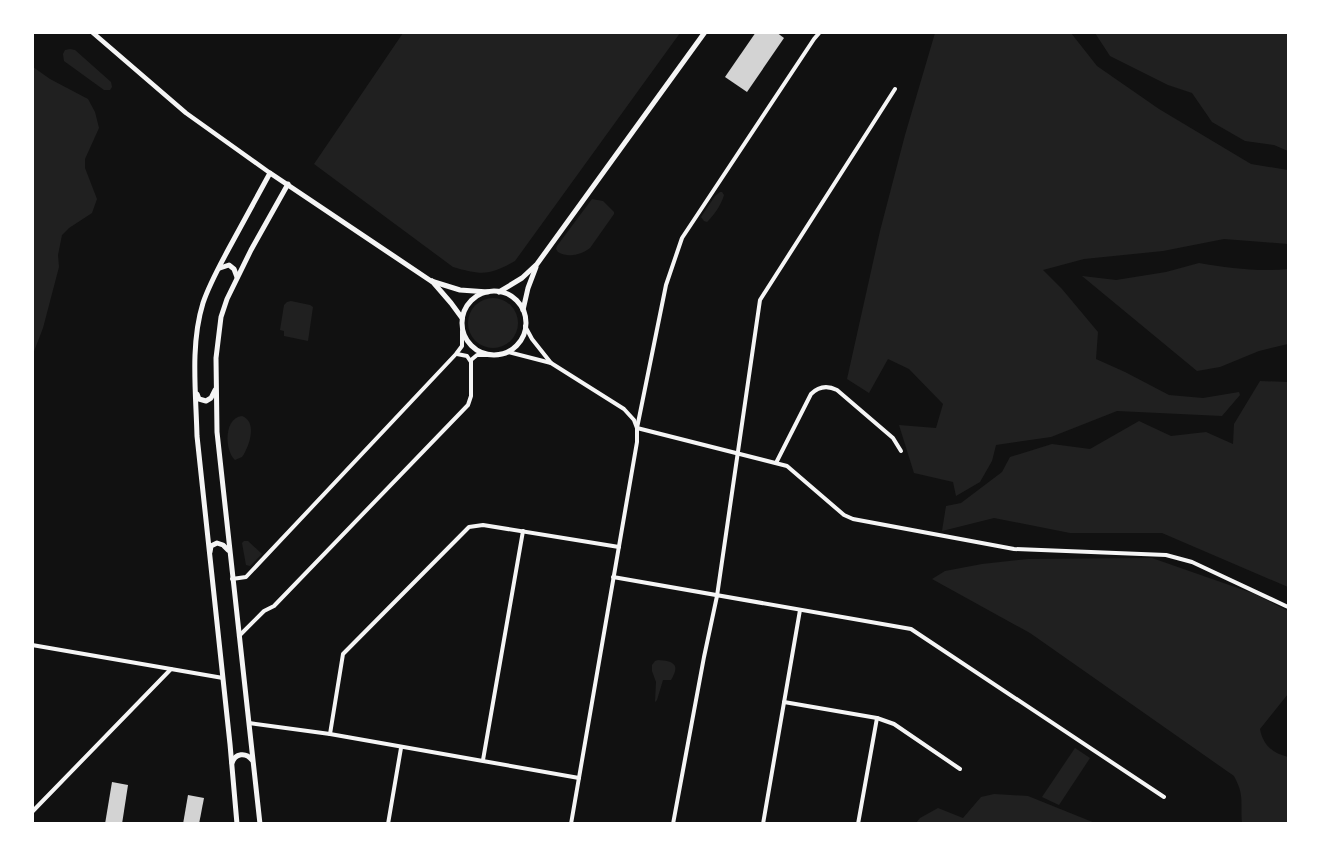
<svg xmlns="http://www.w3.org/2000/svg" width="1321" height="856" viewBox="0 0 1321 856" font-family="Overpass,sans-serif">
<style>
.green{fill:#202020}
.building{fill:#d3d3d3}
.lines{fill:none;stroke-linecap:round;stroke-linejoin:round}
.minor{stroke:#f5f5f5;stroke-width:4}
.tertiary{stroke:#f5f5f5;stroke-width:4.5}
.secondary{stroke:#f5f5f5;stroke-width:5}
</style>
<rect width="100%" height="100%" fill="#111"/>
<!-- green -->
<g class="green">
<path d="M403,33v-1l277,1 -165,228c-26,15 -34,14 -62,6l-139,-103z"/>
<polygon points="935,33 1071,33 1097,66 1159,109 1251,164 1288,170 1288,244 1224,239 1163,251 1084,259 1043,270 1062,289 1098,332 1096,359 1125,372 1169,395 1203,398 1239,392 1240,395 1222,416 1117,411 1051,437 996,445 992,461 980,482 956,496 953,482 914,473 899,425 936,428 943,404 909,369 888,359 869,393 847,379 880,231 905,135"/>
<polygon points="1095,33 1288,33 1288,151 1274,145 1245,141 1212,122 1192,93 1168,85 1110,56"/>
<polygon points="70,49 75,50 111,82 112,87 110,90 104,90 64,61 63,54 65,50"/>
<polygon points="33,67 50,79 88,99 95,112 99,128 85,159 85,168 97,199 92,213 69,228 62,235 58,255 59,267 43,328 33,354"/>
<path d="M720,192h2l2,3c-3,10 -9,19 -17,27l-3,-1 -3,-4 14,-21z"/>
<path d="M592,199l11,2 11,11v2l-24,34c-9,7 -22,10 -32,4l-2,-3 1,-3z"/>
<path d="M1199,263c30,5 59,9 89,6v75l-29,7 -39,16 -23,4 -115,-95 34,4 50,-8z"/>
<circle cx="493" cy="323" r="25"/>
<polygon points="291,301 310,305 313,307 308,341 284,336 284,331 280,330 284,305 287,302"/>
<polygon points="1260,381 1288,382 1288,587 1162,533 1070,533 994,518 942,531 946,506 961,503 1002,472 1010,457 1052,444 1090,449 1139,421 1171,436 1206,432 1233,444 1234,424"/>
<path d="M242,416c16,6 7,31 0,41l-7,3c-10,-8 -12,-42 7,-44z"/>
<polygon points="244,541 248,541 262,554 250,566 246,565 242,543"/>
<path d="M1152,558l103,36 33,17v83l-28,35c3,16 12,24 28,28v66h-46c-2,-21 3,-27 -8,-47l-204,-143 -98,-54 13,-8 37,-7 46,-5z"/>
<path d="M658,660c15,1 23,4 13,20h-8l-6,20 -2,2 1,-20 -4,-11v-6l3,-4z"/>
<polygon points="1075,748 1090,758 1059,805 1042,797"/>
<polygon points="994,794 1028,796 1095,823 916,823 920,818 938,808 963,818 981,797"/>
</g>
<!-- building -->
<g class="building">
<polygon points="756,32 776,32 784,38 747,92 725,77"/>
<polygon points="112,782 128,785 122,824 105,824"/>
<polygon points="188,795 204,798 199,824 183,824"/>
</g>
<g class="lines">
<!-- minor -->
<g class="minor">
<polyline points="525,326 532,339 551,363"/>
<polyline points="508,352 551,363 624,409 634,420 637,428 787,466 844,515 853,519 1014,549 1166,555 1192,562 1288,607"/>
<polyline points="457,354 467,356 471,362"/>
<path d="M776,463l35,-69c8,-8 16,-9 26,-4l56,48 8,13"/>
<polyline points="613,577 911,629 1164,797"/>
<polyline points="232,579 246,577 456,354 462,346 462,331"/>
<polyline points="239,636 264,611 274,606 468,405 471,396 471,360 477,355 493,355"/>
<polyline points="32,645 223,678"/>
<polyline points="784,702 877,718 894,724 960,769"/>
<polyline points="249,723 330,734 579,778"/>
<polyline points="330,734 343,654 469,527 483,525 619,547"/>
<polyline points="483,760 523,531"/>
<polyline points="32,812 171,669"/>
<polyline points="388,824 401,748"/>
<polyline points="571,824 637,442 637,428 666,285 682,238 814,39 820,32"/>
<polyline points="673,824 704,657 717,596 760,300 895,89"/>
<polyline points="763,824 800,610"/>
<polyline points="858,824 877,718"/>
</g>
<!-- tertiary -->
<polyline class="tertiary" points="92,32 186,113 270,173"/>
<!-- secondary -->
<g class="secondary">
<polyline points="220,268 229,265 234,269 237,277"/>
<polyline points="432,281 451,303 462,318"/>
<circle cx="494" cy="323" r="32"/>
<polyline points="499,292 522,278 537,264 705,32"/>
<polyline points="523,310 528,288 536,267"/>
<polyline points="197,394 199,399 206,401 211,398 215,390"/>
<polyline points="210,552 211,546 217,543 223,545 228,550"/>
<path d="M232,763c3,-10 14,-11 20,-3"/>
<path d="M237,824l-7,-80 -33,-308c-1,-43 -7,-91 6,-133 6,-18 16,-36 25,-53 14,-26 28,-51 42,-77l161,108 29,9 28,2"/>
<polyline points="260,824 217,432 216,358 221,317 227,299 251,250 288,184"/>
</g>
</g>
<!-- border -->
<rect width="1321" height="856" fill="none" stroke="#ffffff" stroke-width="68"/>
</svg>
